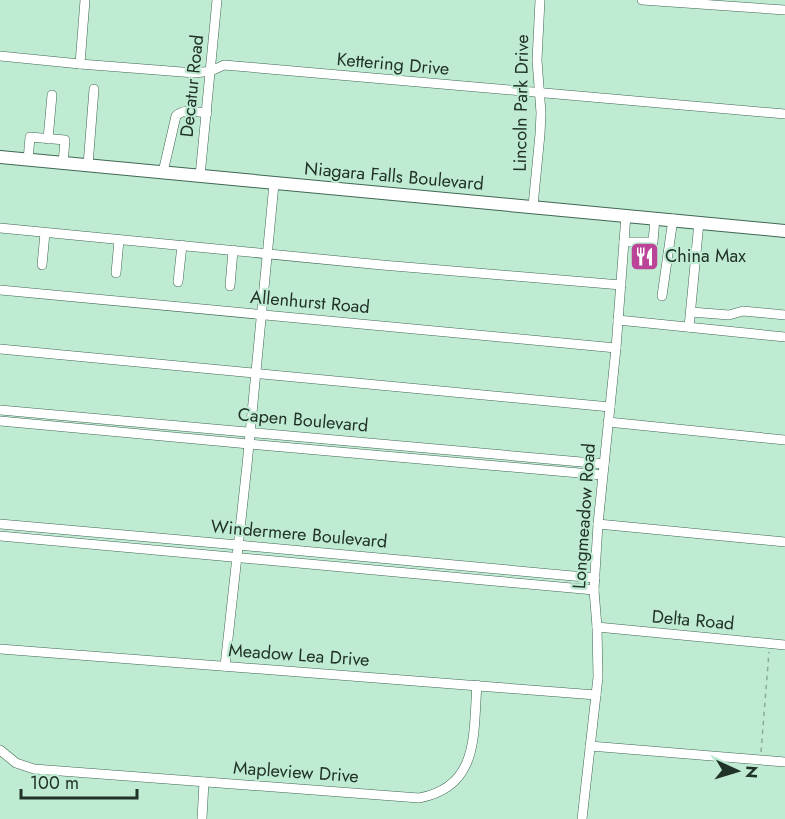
<svg xmlns="http://www.w3.org/2000/svg" width="785" height="819" viewBox="0 0 785 819" font-family="Jost,sans-serif">
<style>
.lines{fill:none;stroke-linecap:round;stroke-linejoin:round}
.minor-casing{stroke:#3f6652;stroke-width:10}
.major-casing{stroke:#3f6652;stroke-width:14}
.path{stroke:#89ab98;stroke-width:1.5;stroke-dasharray:4.5 4.5;stroke-linecap:butt}
.minor{stroke:#fff;stroke-width:9}
.major{stroke:#fff;stroke-width:12}
.labels{text-anchor:middle;stroke-width:4.5;stroke-linejoin:round;paint-order:stroke}
.street-label{font-size:18px;fill:#213229;stroke:#c0ebd3}
.poi-label{font-size:18px;fill:#213229;stroke:#c0ebd3;text-anchor:start}
</style>
<rect width="100%" height="100%" fill="#c0ebd3"/>
<g class="lines">
<defs>
<g id="minor">
<polyline points="642,0 785,10"/>
<polyline points="0,56 80,64 195,73 211,71 224,65 785,114"/>
<polyline points="80,64 85,0"/>
<polyline points="48,139 52,95"/>
<polyline points="28,160 30,137 65,140 63,163"/>
<polyline points="88,165 94,89"/>
<path d="M163,172l13,-56c7,-8 21,-4 31,-3"/>
<polyline points="200,176 217,0"/>
<polyline points="533,206 540,134 541,113 537,60 540,0"/>
<polyline points="0,228 382,265 621,285"/>
<polyline points="624,242 653,242 655,218"/>
<polyline points="42,265 45,233"/>
<polyline points="116,273 119,240"/>
<polyline points="178,282 182,245"/>
<polyline points="230,286 233,250"/>
<polyline points="0,290 616,348"/>
<polyline points="662,296 673,219"/>
<polyline points="691,312 729,315 743,311 785,315"/>
<polyline points="618,320 785,337"/>
<polyline points="689,327 699,222"/>
<polyline points="0,349 610,407"/>
<polyline points="0,410 604,464"/>
<polyline points="0,421 249,444 602,475"/>
<polyline points="608,422 785,440"/>
<polyline points="0,524 238,545 595,578"/>
<polyline points="598,524 785,542"/>
<polyline points="0,536 594,590"/>
<polyline points="597,627 785,645"/>
<polyline points="0,649 596,695"/>
<polyline points="225,666 247,465 274,184"/>
<polyline points="590,746 785,762"/>
<path d="M0,750l16,13 18,6 385,29c61,-11 54,-65 58,-113"/>
<polyline points="202,819 204,782"/>
<polyline points="582,819 598,677 597,627 594,590 598,524 616,348 626,215"/>
</g>
<polyline id="major" points="0,157 785,231"/>
</defs>
<!-- minor casing -->
<use href="#minor" class="minor-casing"/>
<!-- major casing -->
<use href="#major" class="major-casing"/>
<!-- path -->
<polyline class="path" points="761,752 769,652"/>
<!-- minor -->
<use href="#minor" class="minor"/>
<!-- major -->
<use href="#major" class="major"/>
</g>
<!-- icons -->
<defs>
<symbol id="restaurant-square" viewBox="-11 -11 22 22"><rect x="-9" y="-9" width="18" height="18" rx="4" fill="#b49" stroke="#c0ebd3"/><path d="M-5-6h1v4h1v-4h1v4h1v-4h1v5L-1.5 .5V6h-2V.5L-5-1ZM5-6V6H3V1.5H1.5Q1.5-4 5-6Z" fill="#fff"/></symbol>
</defs>
<g fill-rule="evenodd">
<use href="#restaurant-square" x="628" y="240" width="33" height="33"/>
</g>
<g class="labels">
<!-- street labels -->
<g class="street-label">
<text transform="translate(393 64) rotate(5)" y="6">Kettering Drive</text>
<text transform="translate(192 86) rotate(-84)" y="6">Decatur Road</text>
<text transform="translate(521 103) rotate(-89)" y="6">Lincoln Park Drive</text>
<text transform="translate(394 176) rotate(5)" y="6">Niagara Falls Boulevard</text>
<text transform="translate(310 302) rotate(5)" y="6">Allenhurst Road</text>
<text transform="translate(303 420) rotate(5)" y="6">Capen Boulevard</text>
<text transform="translate(584 516) rotate(-86)" y="6">Longmeadow Road</text>
<text transform="translate(299 534) rotate(5)" y="6">Windermere Boulevard</text>
<text transform="translate(693 620) rotate(5)" y="6">Delta Road</text>
<text transform="translate(299 655) rotate(4)" y="6">Meadow Lea Drive</text>
<text transform="translate(296 772) rotate(4)" y="6">Mapleview Drive</text>
</g>
<!-- poi labels -->
<g class="poi-label">
<text x="665" y="262">China Max</text>
</g>
</g>
<!-- north arrow -->
<g transform="translate(737 771) rotate(94)" stroke="#c0ebd3" stroke-width="4.5" paint-order="stroke">
<path d="M0-4.5L10 22L0 15L-10 22Z" fill="#213229"/>
<text y="-9" font-size="16" font-weight="bold" text-anchor="middle" fill="#213229">N</text>
</g>
<!-- scale -->
<path d="M21 789v9h116v-9" fill="none" stroke="#213229" stroke-width="3"/>
<text x="30" y="789" font-size="18" fill="#213229" stroke="#c0ebd3" stroke-width="4.5" paint-order="stroke">100 m</text>
</svg>
